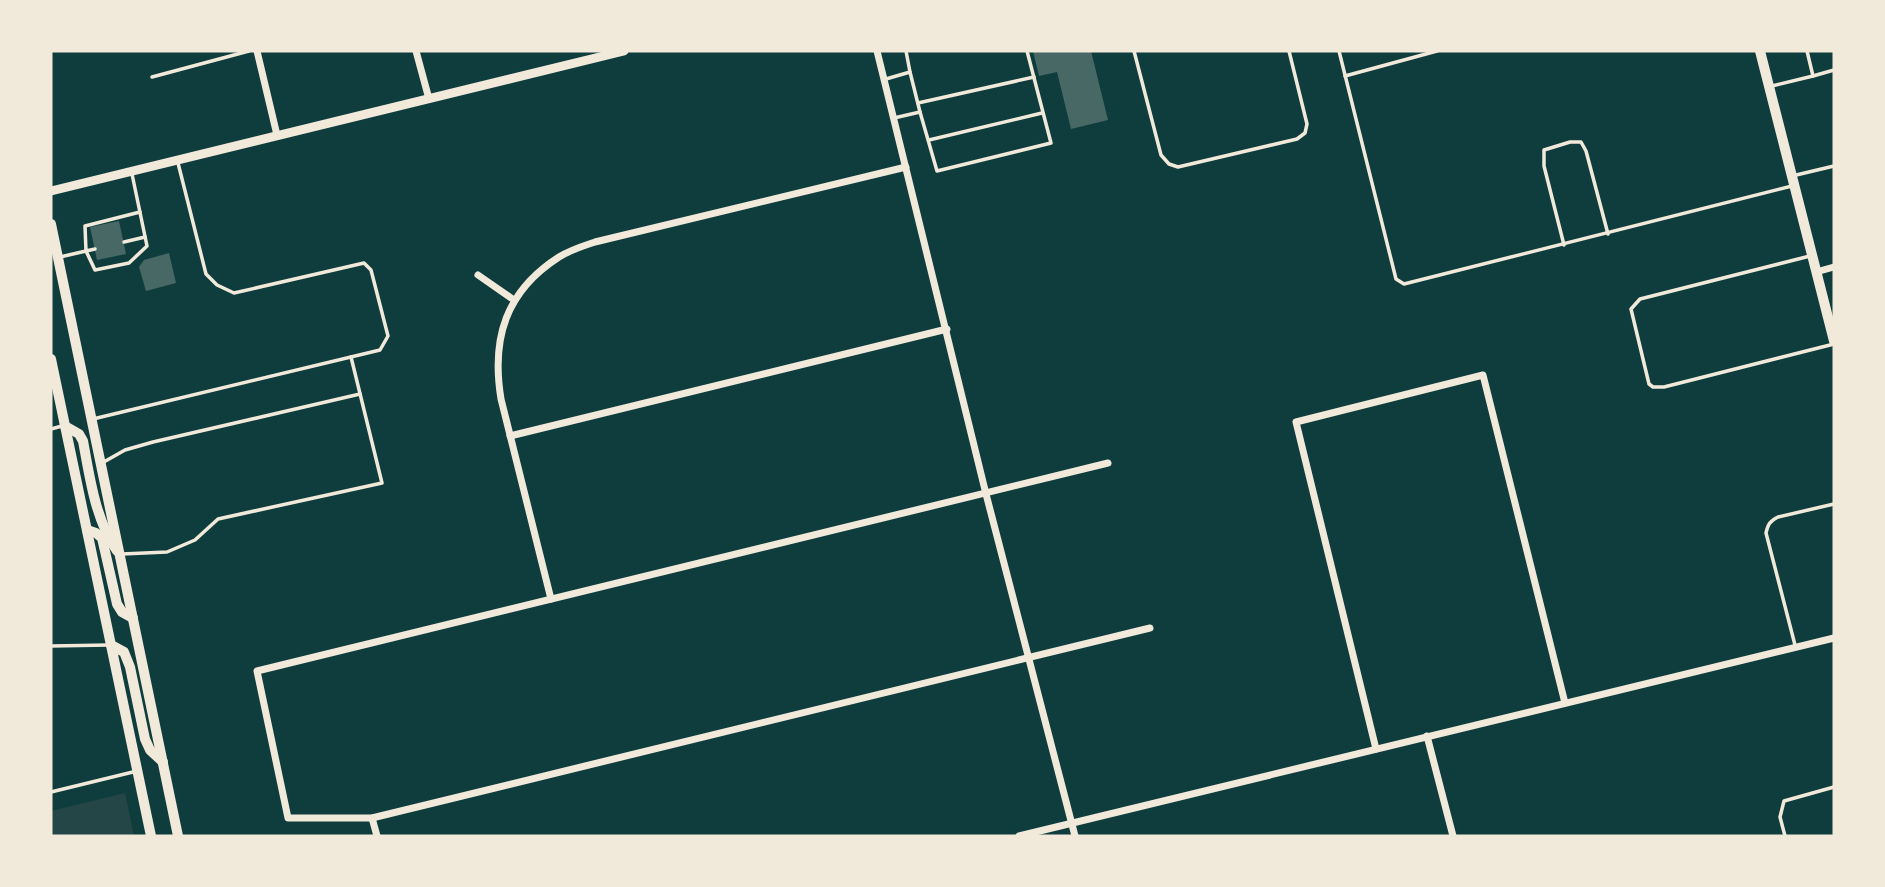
<svg xmlns="http://www.w3.org/2000/svg" width="1885" height="887" viewBox="0 0 1885 887" font-family="Commissioner,sans-serif">
<style>
.green{fill:#244646}
.building{fill:#486865}
.lines{fill:none;stroke-linecap:round;stroke-linejoin:round}
.service{stroke:#f1e9da;stroke-width:3.5}
.minor{stroke:#f1e9da;stroke-width:7}
.tertiary{stroke:#f1e9da;stroke-width:9}
.secondary{stroke:#f1e9da;stroke-width:10}
</style>
<rect width="100%" height="100%" fill="#0f3d3e"/>
<!-- green -->
<polygon class="green" points="125,793 134,836 51,836 51,811"/>
<!-- building -->
<g class="building">
<polygon points="1033,51 1091,51 1108,120 1071,129 1057,72 1039,76"/>
<polygon points="119,221 126,254 97,260 90,227"/>
<polygon points="169,253 176,283 146,291 139,267 144,260"/>
</g>
<g class="lines">
<!-- service -->
<g class="service">
<polyline points="906,51 910,72"/>
<polyline points="1134,51 1161,155 1169,164 1178,167 1297,139 1305,133 1307,124 1289,51"/>
<polyline points="1339,51 1396,279 1404,284 1792,186"/>
<polyline points="1345,76 1437,51"/>
<polyline points="1813,76 1834,70"/>
<polyline points="152,77 249,51"/>
<polyline points="886,79 910,72 920,112 894,118"/>
<polyline points="1772,86 1813,76 1807,51"/>
<polyline points="918,103 1034,77"/>
<polyline points="920,112 937,171 1051,143 1027,51"/>
<polyline points="929,140 1042,113"/>
<polyline points="1792,176 1834,166"/>
<polyline points="124,242 145,237"/>
<polyline points="1564,245 1544,166 1544,150 1570,142 1581,142 1586,151 1608,234"/>
<polyline points="95,249 86,251 85,226 140,212"/>
<polyline points="1810,256 1640,299 1631,309 1649,384 1653,387 1664,387 1834,344"/>
<polyline points="60,257 86,251 95,270 129,263 147,246 132,174"/>
<polyline points="93,419 380,350 388,336 371,270 364,263 234,293 217,285 206,274 178,163"/>
<polyline points="51,429 62,426"/>
<polyline points="102,463 125,450 153,442 360,394"/>
<polyline points="122,554 167,552 195,540 218,519 382,483 351,357"/>
<path d="M1795,645l-29,-112c2,-9 4,-12 12,-16l56,-13"/>
<polyline points="51,646 109,645"/>
<polyline points="51,792 137,771"/>
<polyline points="1785,836 1780,817 1784,801 1834,787"/>
</g>
<!-- minor -->
<g class="minor">
<polyline points="257,51 277,135"/>
<polyline points="416,51 429,99"/>
<polyline points="877,51 986,494 1075,836"/>
<polyline points="1816,272 1834,267"/>
<polyline points="478,275 514,300"/>
<polyline points="510,436 947,329"/>
<polyline points="1108,463 257,671 288,818 372,818 1150,628"/>
<path d="M551,599l-50,-200c-10,-61 5,-108 58,-142 11,-7 24,-11 36,-15l311,-75"/>
<polyline points="1427,736 1453,836"/>
<polyline points="1376,749 1296,422 1483,375 1565,703"/>
<polyline points="372,818 377,836"/>
<polyline points="1019,836 1834,638"/>
</g>
<!-- tertiary -->
<polyline class="tertiary" points="51,191 624,51"/>
<!-- secondary -->
<g class="secondary">
<polyline points="1760,51 1834,341"/>
<polyline points="51,224 178,836"/>
<polyline points="51,359 151,836"/>
<path d="M65,426l14,8 4,7c7,37 12,78 34,110"/>
<polyline points="87,530 96,533 102,538 117,604 122,612 133,618"/>
<polyline points="111,645 124,652 130,667 145,739 150,750 163,762"/>
</g>
</g>
<!-- border -->
<rect width="1885" height="887" fill="none" stroke="#f1e9da" stroke-width="105"/>
</svg>
